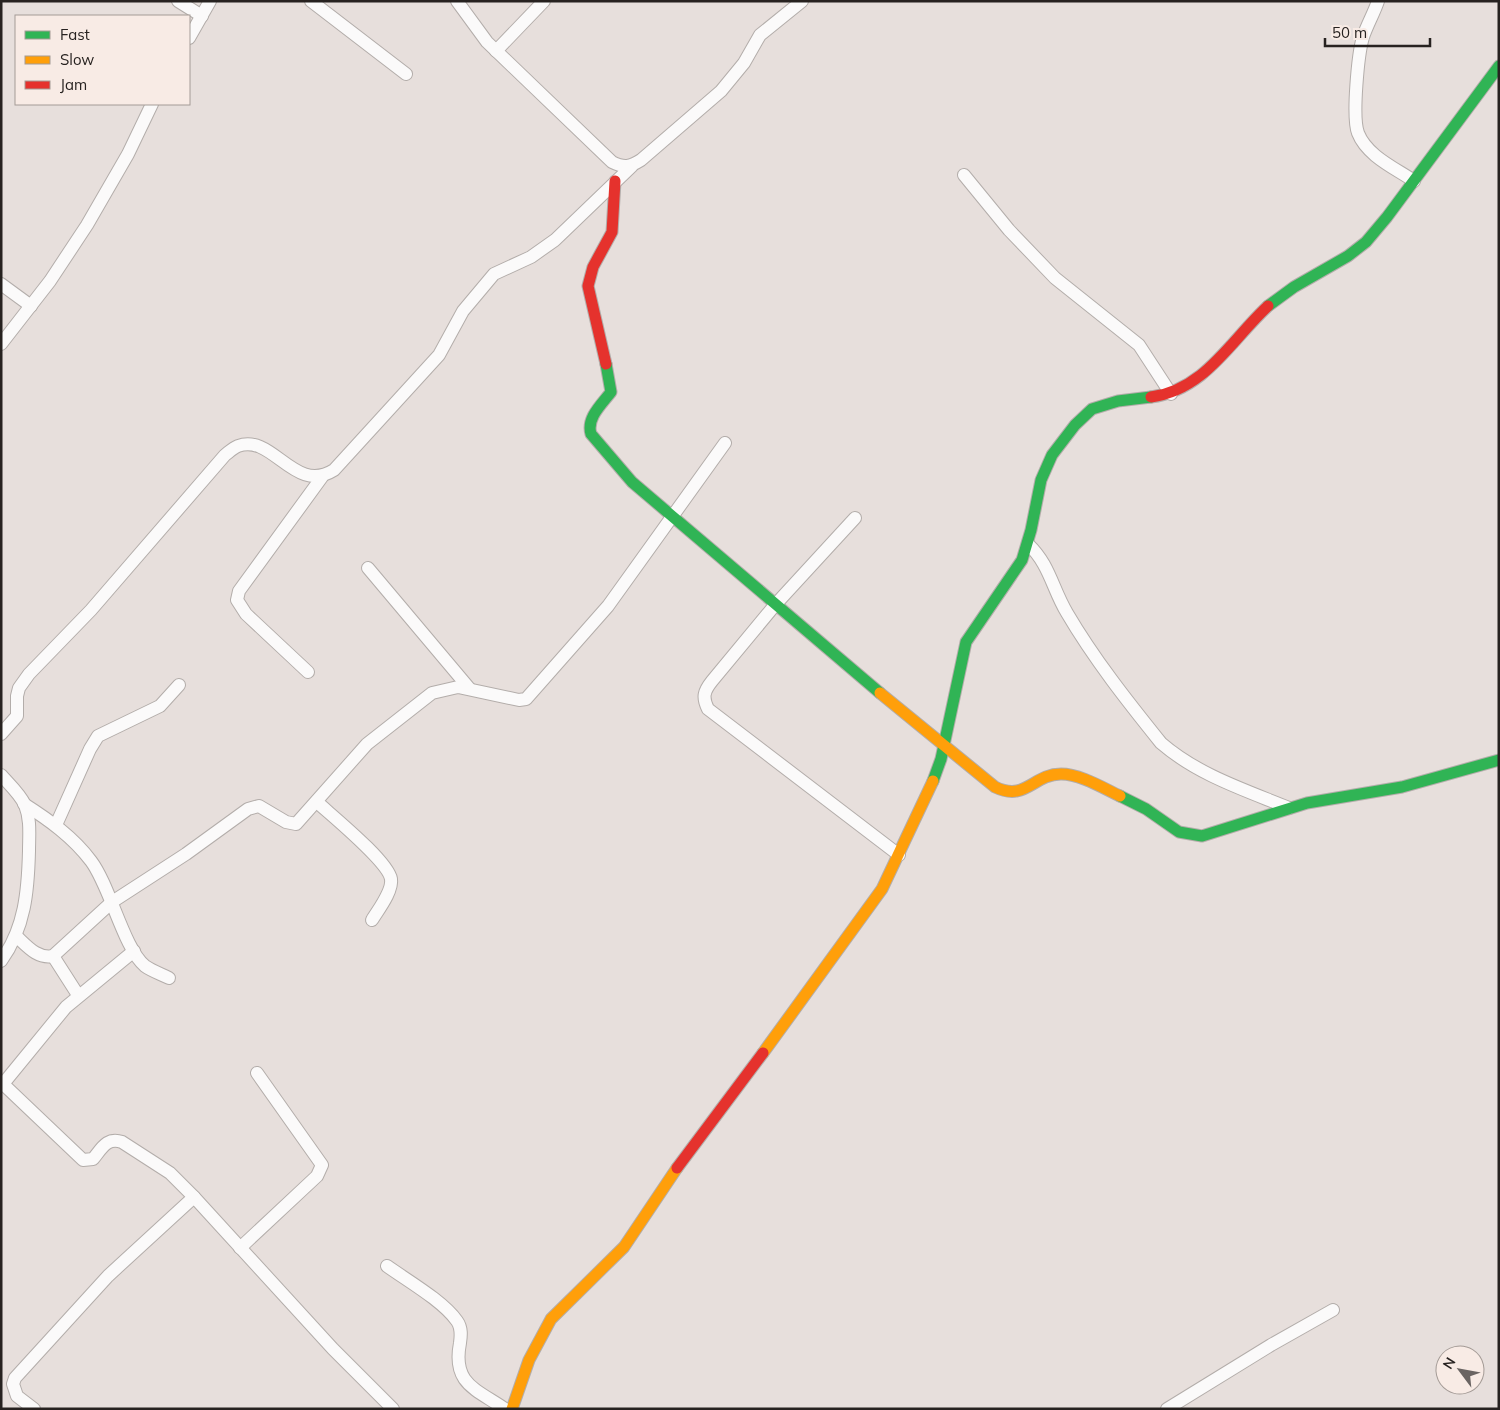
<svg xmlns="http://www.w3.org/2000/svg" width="1500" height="1410" viewBox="0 0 1500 1410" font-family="Mulish,sans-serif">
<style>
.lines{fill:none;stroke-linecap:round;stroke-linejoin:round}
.street-casing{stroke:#b3adaa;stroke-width:14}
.fast-casing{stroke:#b3adaa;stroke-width:13}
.slow-casing{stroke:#b3adaa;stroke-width:13}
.jam-casing{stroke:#b3adaa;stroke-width:13}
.street{stroke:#fbfafa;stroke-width:12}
.fast{stroke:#30b455;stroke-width:11}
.slow{stroke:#ff9f0a;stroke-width:11}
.jam{stroke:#e5322d;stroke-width:11}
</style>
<rect width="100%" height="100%" fill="#e7dfdc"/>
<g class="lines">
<defs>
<g id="street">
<polyline points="178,1 202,16"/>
<polyline points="311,1 406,74"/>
<path d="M457,1l30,41 125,120c12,6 18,5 29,-2l80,-69 23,-28 16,-28 42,-34"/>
<path d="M1378,1c-4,12 -11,24 -15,36 -5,17 -11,80 -5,96 9,23 37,35 56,48"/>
<polyline points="189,38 210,1"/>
<polyline points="496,51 544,1"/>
<polyline points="964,175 1009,230 1055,278 1139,345 1171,394"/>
<polyline points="1,284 31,306"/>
<polyline points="1,344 50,281 87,225 128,154 152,104"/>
<path d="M855,518l-80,87 -63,76c-8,10 -10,16 -4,28l191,146"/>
<path d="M1028,544c22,21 24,44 39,69 27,46 61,89 94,130 37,32 84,47 128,65"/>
<polyline points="368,568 469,688"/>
<polyline points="308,672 246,614 237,600 239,591 322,477"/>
<path d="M1,734l16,-18v-20l2,-8 10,-14 62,-64 134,-155c4,-3 8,-7 13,-9 35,-13 56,49 96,24l105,-115 24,-44 31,-37 37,-17 24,-17 77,-74"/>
<path d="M1,775c8,9 19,19 24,30 6,15 4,31 4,46 -1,40 -4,77 -28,110"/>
<path d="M317,802c14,13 71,59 74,77 2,12 -13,31 -19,41"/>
<path d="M24,804c25,16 49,33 67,57 19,25 33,88 54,105 7,5 16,8 24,12"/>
<polyline points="56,825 90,749 98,736 160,706 179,685"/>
<path d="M16,936c11,10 21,23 37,20l59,-54 74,-48 62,-45 11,-3 27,16 10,2 71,-80 65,-51 26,-6 61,13 7,-1 82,-93 117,-163"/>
<polyline points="53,956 78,995"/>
<path d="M1,1082l82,78 10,-1c9,-11 14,-22 29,-17l48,31 24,24 139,152 60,60"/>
<polyline points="3,1084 66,1007 134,951"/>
<polyline points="240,1248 317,1176 322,1165 257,1073"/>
<path d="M387,1266c21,15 56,35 70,55 5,7 4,15 3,22 -8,41 16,46 45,66"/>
<polyline points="34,1409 17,1396 13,1384 15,1378 108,1276 194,1197"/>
<polyline points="1167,1409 1271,1345 1333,1310"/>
</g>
<g id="fast">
<polyline points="1268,306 1294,287 1348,256 1366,242 1387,217 1499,66"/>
<path d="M606,364l5,28c-9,12 -25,26 -20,42l41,48 248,211"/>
<polyline points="933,781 941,759 966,642 1022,560 1031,530 1041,480 1052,455 1075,425 1092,409 1118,401 1151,397"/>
<polyline points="1120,796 1146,809 1179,832 1202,836 1307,803 1402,787 1499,760"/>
</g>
<g id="slow">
<path d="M880,693l115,94c31,15 38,-13 66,-13 19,0 42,14 59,22"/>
<polyline points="763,1053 882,889 933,781"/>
<polyline points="512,1409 529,1360 551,1319 624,1247 677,1168"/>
</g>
<g id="jam">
<polyline points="606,364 588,286 593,267 612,232 615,181"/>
<path d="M1151,397c54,-7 80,-57 117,-91"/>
<polyline points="677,1168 763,1053"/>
</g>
</defs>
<!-- street casing -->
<use href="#street" class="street-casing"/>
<!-- fast casing -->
<use href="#fast" class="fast-casing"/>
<!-- slow casing -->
<use href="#slow" class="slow-casing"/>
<!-- jam casing -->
<use href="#jam" class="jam-casing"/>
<!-- street -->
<use href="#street" class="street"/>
<!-- fast -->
<use href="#fast" class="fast"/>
<!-- slow -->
<use href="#slow" class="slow"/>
<!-- jam -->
<use href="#jam" class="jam"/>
</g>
<!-- border -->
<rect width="1500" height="1410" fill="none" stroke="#272220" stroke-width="5"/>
<!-- legend -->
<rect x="15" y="15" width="175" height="90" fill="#f8ebe5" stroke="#a49b96"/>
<rect x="25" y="31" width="25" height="8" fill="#30b455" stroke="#a49b96"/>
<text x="60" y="40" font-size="15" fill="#272220">Fast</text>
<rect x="25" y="56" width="25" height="8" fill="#ff9f0a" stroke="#a49b96"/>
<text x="60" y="65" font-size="15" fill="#272220">Slow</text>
<rect x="25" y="81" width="25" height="8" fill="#e5322d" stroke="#a49b96"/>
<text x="60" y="90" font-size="15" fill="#272220">Jam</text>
<!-- north arrow -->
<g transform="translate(1460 1370) rotate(302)"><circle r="24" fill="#f8ebe5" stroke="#a49b96"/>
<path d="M0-4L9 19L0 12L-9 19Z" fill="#6a6462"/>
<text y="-8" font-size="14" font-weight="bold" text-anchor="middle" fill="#272220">N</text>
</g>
<!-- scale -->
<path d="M1325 38v8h105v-8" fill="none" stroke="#272220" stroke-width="2.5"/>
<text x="1332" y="38" font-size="15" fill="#272220" stroke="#f8ebe5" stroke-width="4" paint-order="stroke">50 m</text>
</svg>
